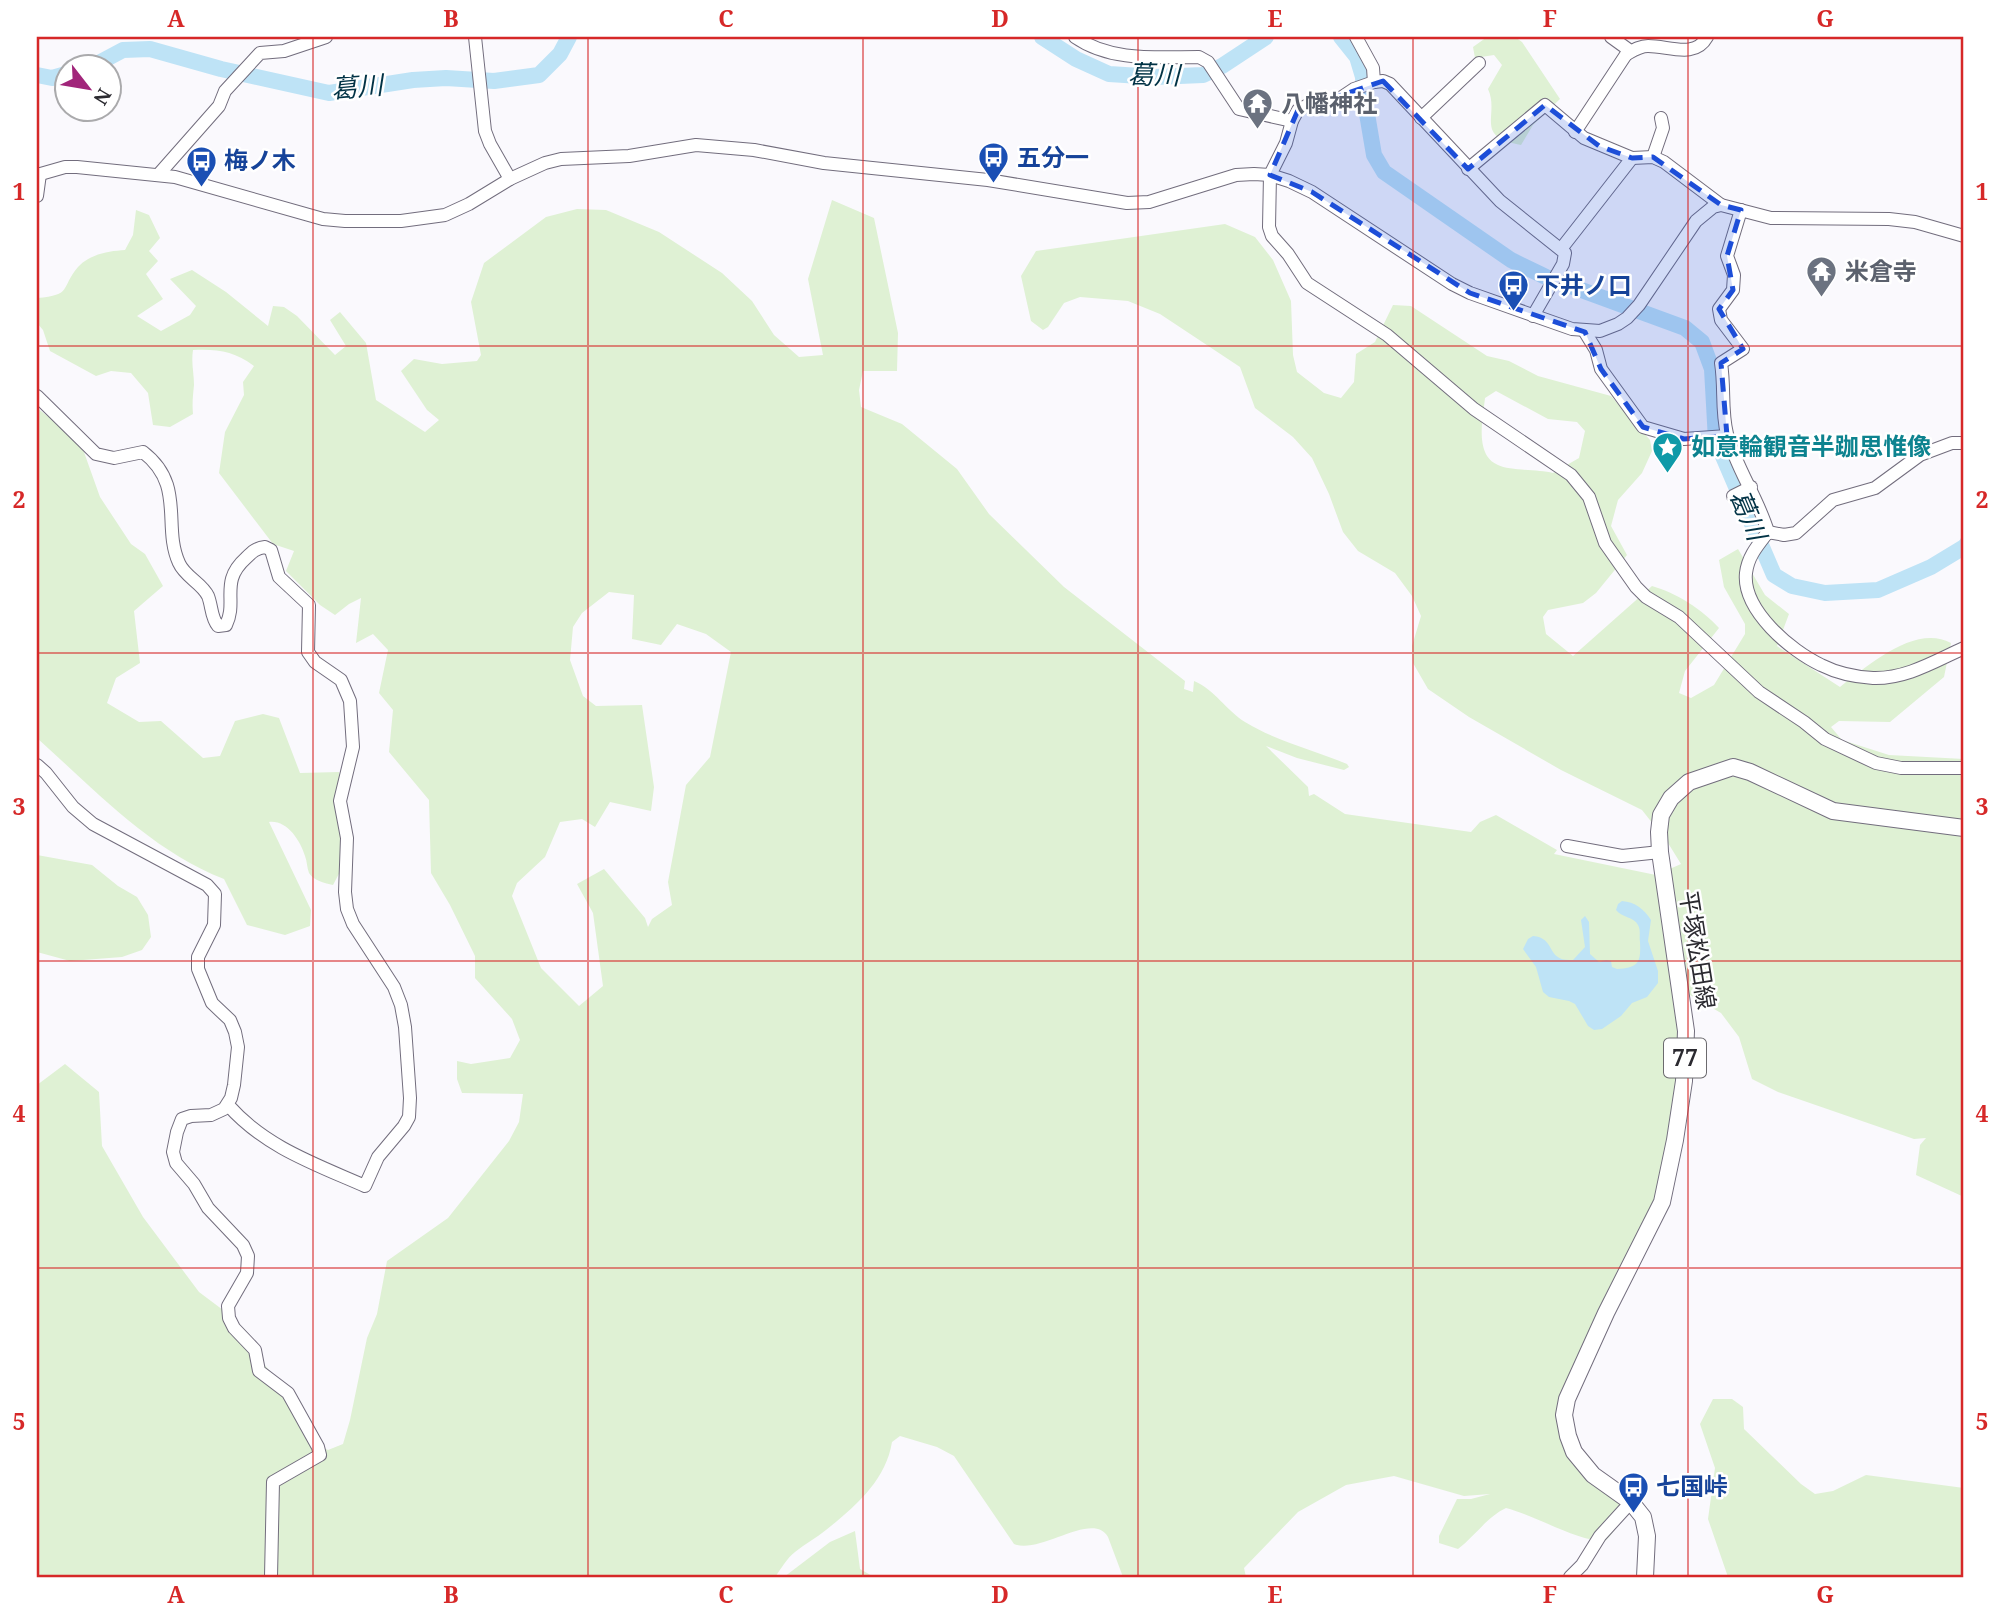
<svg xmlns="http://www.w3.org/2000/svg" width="2001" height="1614" viewBox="0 0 2001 1614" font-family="'Noto Serif','Noto Sans JP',serif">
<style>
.green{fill:#dff1d4;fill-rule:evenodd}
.water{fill:#bee3f6}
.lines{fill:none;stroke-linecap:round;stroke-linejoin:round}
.stream{stroke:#bee3f6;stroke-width:2.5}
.river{stroke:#bee3f6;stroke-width:16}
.minor-casing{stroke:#726d7d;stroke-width:14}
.major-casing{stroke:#726d7d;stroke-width:18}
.minor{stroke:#fff;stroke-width:12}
.major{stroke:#fff;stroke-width:16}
.marked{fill:#1d4ed8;fill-opacity:0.2;stroke:#1d4ed8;stroke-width:5;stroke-dasharray:14 9;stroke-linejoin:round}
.grid{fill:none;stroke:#d62828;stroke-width:2;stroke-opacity:0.55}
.labels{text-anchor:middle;stroke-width:5;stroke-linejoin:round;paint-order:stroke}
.shield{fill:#fff;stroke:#6b6a6e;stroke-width:2}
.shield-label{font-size:23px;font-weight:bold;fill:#2b2a30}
.worship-label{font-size:24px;font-weight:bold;fill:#5b616d;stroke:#fff;text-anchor:start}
.transit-label{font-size:24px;font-weight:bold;fill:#164399;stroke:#fff;text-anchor:start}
.culture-label{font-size:24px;font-weight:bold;fill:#0d838f;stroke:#fff;text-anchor:start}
.street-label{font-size:24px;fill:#2b2a30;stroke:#fff}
.water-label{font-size:26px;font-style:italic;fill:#003245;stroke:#fff}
.neatline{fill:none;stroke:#d62828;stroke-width:2.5}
.grid-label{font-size:23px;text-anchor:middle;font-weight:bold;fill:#d62828}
</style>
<rect width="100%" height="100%" fill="#faf9fd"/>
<!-- green -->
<g class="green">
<path d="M1487,37h28l7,5 38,57 -27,26 -12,20c-48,-8 -21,-30 -33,-56l14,-24 -8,-10 -19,3 -2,-11z"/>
<path d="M832,200l42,18 24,115 -1,38h-34l-4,19 2,17 41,17 55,45 32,45 75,73 121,94 -1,8 9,3 1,-11c21,9 32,29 51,41 31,19 69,28 102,42l2,3 -5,3 -47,-12 -31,-12 42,41 1,9 5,-2 31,20 126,18 9,-10 16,-7 61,35 -3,4 102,21 25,-11 -13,-21 -26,-33 -81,-40 -92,-53 -41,-28 -15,-26 -1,-17 9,-30 -9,-20 -17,-23 -37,-22 -15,-19 -14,-38 -17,-36 -19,-21 -38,-29 -15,-41 -80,-53 -32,-13 -48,-4 -16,6 -16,24 -5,3 -12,-9 -10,-45 15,-25 189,-27 30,13 18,23 18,41 2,54 4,17 27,21 17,5 13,-16 2,-28 19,-12 18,-37 18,1 76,50 22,5 29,15 73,20 39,44 2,11 -10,22 -24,27 -7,26 16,29 -31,38 -13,10 -35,7 -5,7 3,17 27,22 79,-70c24,7 50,23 67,42l-34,43 -6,22 12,5 23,-13 31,-51v-10l-21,-37 -5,-27 19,-11 27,46 24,19 -12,32 63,41c29,-22 75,-63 111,-44l-7,34 -54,45 -51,-1 -8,6 11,13 47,15 75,4v438l-48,-22 4,-30 6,-7 -12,1 -136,-47 -26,-13 -13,-42 -18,-24 -31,-18 -8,20 -4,98 -23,89 -77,153 -13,35 -1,53 61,60c-8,16 -5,25 -20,38 -26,1 -71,-26 -99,-33 -19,9 -31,28 -48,41l-19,-6v-7l18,-37h14l19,-5 -26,2 -70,-20 -48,9 -48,27 -54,56 2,9h-123l-15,-40c-15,-27 -68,18 -94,7l-60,-88 -17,-9 -37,-11 -8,6c-6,38 -36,64 -66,88 -10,8 -21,14 -31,22 -8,6 -14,17 -20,25h-738v-492l28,-21 34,28 3,54 41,71 56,75 36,27 24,26v13l33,40 28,48 8,4 15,-6 7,-24 17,-82 10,-24 10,-53 61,-43 61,-77 10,-19 4,-28 -61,-1 -5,-14v-18l14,3 39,-6 10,-18 -8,-21 -37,-41v-22l-25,-51 -19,-32 -2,-73 -40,-48 4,-42 -14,-17 9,-43 -15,-16 -17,9 5,-45 -12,6 -14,11 -15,-10 -34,-34 8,-20 -21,-7 -54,-71 6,-41 19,-37 -1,-13 11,-16c-20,-15 -36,-17 -61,-16 -2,13 1,23 1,35 -1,10 -2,19 -1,29l-23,13 -17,-2 -5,-32 -17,-20 -20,-2 -15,5 -46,-25 -7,-21 -6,-7v-25c36,-3 23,-10 41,-31 12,-13 31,-16 47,-17l8,-15 3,-25 13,5 11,23 -11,13 9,10 -12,13 17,25 -26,17 24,15 29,-16 6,-9 -26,-27 22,-9 34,22 42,34 5,-20 11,1 13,9 38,39 11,-9 -16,-26 10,-8 26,31 10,57 49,32 14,-12 -12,-10 -26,-39 13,-12 28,5 35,-3 4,-6 -10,-53 13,-39 62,-46 31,-8 29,1 53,22 63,41 30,28 22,34 25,22 24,-2 -15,-76zM1496,391l52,28 29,3 8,9 -6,27 -26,15c-15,-4 -44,-2 -55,-8 -24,-10 -15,-47 -13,-67zM609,592l25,3 -2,44 29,6 16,-21 29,10 25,18 -21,105 -24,28 -18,97 4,23 -20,14 -4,8 -3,-9 -41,-49 -27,15 16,29 10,73 -24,20 -38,-38 -29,-72 5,-13 28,-26 15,-35 22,-3 13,8 15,-25 41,9 3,-24 -12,-82 -46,1 -13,-10 -13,-36 3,-33 9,-14z"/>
<path d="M37,408l43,33 20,56 31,47 14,10 18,32 -29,25 6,52 -24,15 -9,25 32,19 22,-1 42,37 17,-2 15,-35 28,-7 16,4 21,55 39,-1 11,81 -17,32c-8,-2 -19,-4 -24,-12 -2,-5 -2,-12 -4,-17 -5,-16 -18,-36 -36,-34l42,88 -1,16 -25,9 -38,-10 -23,-46c-74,-29 -129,-89 -187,-141z"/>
<polygon points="37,855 92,865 118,886 137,897 148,915 151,937 142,950 122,957 70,961 37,952"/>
<polygon points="1713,1399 1732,1399 1743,1407 1744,1429 1801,1484 1815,1494 1833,1491 1866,1475 1964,1488 1964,1577 1728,1577 1708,1519 1715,1468 1700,1424"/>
<polygon points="855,1531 860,1569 874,1577 784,1577 830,1542"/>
</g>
<!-- water -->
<path class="water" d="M1622,901c13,1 22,8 29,19l-3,21 10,30v12l-11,14 -15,6 -11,13 -19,13 -8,1 -6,-4 -13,-22 -6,-3 -20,-4 -6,-5 -7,-25 -13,-18 5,-10 5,-3c24,2 12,26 40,24l12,-13 -4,-27 4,-4 4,6 1,32 9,8 7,-2 5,1 1,6 5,2c22,-1 24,-7 23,-27 -1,-5 1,-12 -2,-17 -4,-8 -17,-8 -22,-15l2,-6z"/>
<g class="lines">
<!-- stream -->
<polyline class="stream" points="1954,553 1964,535"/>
<!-- river -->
<g class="river">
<polyline points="1042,37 1076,59 1109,74 1156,77 1203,75 1222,66 1266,37"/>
<polyline points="1341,37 1357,57 1363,77 1364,96 1374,155 1384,172 1511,260 1546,277 1685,328 1702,342 1712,369 1716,440 1774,575 1792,586 1825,593 1878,590 1931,567 1964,547"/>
<polyline points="93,66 123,50 150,49 221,69 329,93 413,80 446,78 494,81 539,75 560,54 569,37"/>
<polyline points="37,75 52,78 66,74"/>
</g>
<defs>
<g id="minor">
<polyline points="475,37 485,131 490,144 510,179"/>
<path d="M1075,37c36,25 82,20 124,20l9,5 31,47 53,12"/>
<polyline points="1356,37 1373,68 1374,82"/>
<path d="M1627,54c7,-4 13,-8 21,-8 21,0 47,13 59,-9"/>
<polyline points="1421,118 1479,63"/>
<polyline points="1575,132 1629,50 1611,37"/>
<polyline points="1653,157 1663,128 1661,118"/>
<polyline points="1468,169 1545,105 1584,138 1632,158 1653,157 1664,162 1721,205"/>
<polyline points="159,174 219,106 225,91 260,53 284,51 326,37"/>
<polyline points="37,175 65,167 77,167 175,177 323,219 345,221 401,221 445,215 469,204 510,179 545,163 561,159 629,156 696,145 754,150 824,163 988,180 1127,203 1149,202 1236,175 1254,174 1270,175 1289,181 1312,192 1452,284 1470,293 1572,329 1600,331 1618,324 1627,318 1639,305 1696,221 1713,207 1721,205 1771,218 1889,219 1915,222 1964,236"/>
<polyline points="37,196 40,174"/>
<path d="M1741,210l-14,46 7,19 -1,15 -14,19 2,11 22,29 -22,14c4,25 0,47 6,71 9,34 31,64 41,98"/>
<polyline points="1561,249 1632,158"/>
<polyline points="1533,316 1563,264 1565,253 1500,201 1390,84 1383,81 1374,82 1354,89 1336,101 1306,106 1298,110 1292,121 1286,143 1270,175 1269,227 1272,236 1288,254 1307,283 1387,335 1474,409 1571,475 1589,497 1605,543 1636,587 1646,597 1679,617 1759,692 1804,722 1825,739 1876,763 1901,768 1964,768"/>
<polyline points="1585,332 1596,350 1601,369 1643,427 1684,439 1727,436"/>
<path d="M37,396l59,58 18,4 29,-6c43,33 19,74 36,111 6,14 23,20 29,33 4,10 3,22 10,30l8,-1c12,-24 -7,-43 20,-67 6,-6 10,-10 19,-11l6,3 8,27 30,28 -1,47 7,10 26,18 9,21 3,46 -13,54 7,37 -2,54 2,17 6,15 41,63 7,18 4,22 5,71 -1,19 -5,9 -26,31 -13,29c-50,-22 -100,-39 -137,-81"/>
<polyline points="1733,496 1751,487"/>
<path d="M1768,532c-10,13 -20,24 -22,41 -4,37 45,78 75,92 16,8 34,12 52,13 33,1 62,-17 91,-30"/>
<polyline points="1768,532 1784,535 1796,533 1833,500 1875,488 1920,455 1952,443 1964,443"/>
<polyline points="37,765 46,773 73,807 93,824 207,885 215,894 214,925 198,957 198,969 212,1003 230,1020 235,1032 238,1047 234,1085 231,1098 224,1109 211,1115 191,1116 182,1119 177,1132 173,1152 176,1163 194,1184 208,1208 243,1245 248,1256 247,1273 228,1306 229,1318 234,1328 255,1350 259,1371 288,1393 318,1447 320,1455 273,1482 271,1577"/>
<polyline points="1567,846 1622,856 1660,852"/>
<polyline points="1570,1577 1582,1565 1600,1536 1631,1502"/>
</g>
<polyline id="major" points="1645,1577 1647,1536 1643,1517 1631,1502 1593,1475 1574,1452 1568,1436 1564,1415 1567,1399 1606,1313 1662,1202 1675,1140 1684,1081 1686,1031 1660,852 1659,832 1661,815 1671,798 1689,782 1733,767 1750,772 1833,811 1964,828"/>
</defs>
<!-- minor casing -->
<use href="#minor" class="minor-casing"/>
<!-- major casing -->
<use href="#major" class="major-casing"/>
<!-- minor -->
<use href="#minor" class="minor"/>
<!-- major -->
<use href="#major" class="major"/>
</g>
<!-- marked area -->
<path class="marked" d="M1383,81l85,88 77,-64 54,41 33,12 21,-1 68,48 20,5 -14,46 6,34 -14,19 24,40 -22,14 6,73 -43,3 -41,-12 -42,-58 -16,-37 -115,-39 -158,-101 -42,-17 28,-65z"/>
<!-- grid -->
<path class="grid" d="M313,37v1540M588,37v1540M863,37v1540M1138,37v1540M1413,37v1540M1688,37v1540M37,346h1927M37,653h1927M37,961h1927M37,1268h1927"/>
<!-- icons -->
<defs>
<symbol id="temple-pin" viewBox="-11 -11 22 30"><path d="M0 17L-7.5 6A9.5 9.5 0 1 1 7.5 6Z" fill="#6b7280" stroke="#fff"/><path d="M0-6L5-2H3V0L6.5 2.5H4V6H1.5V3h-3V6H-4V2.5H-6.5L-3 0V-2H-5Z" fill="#fff"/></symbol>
<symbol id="bus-pin" viewBox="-11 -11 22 30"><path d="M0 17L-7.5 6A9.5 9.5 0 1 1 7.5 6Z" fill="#1a4fb4" stroke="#fff"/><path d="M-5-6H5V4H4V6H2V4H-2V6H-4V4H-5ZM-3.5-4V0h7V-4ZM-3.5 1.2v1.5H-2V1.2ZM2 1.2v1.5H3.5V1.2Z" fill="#fff"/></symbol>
<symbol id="sight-pin" viewBox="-11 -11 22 30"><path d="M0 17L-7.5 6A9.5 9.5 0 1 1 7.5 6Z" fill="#0f9aa8" stroke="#fff"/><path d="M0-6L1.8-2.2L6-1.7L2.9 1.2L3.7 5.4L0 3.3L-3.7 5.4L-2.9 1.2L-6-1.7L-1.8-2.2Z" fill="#fff"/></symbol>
</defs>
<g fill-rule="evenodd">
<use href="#temple-pin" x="1240" y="86" width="35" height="47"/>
<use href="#bus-pin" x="976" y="140" width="35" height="47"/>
<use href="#bus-pin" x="184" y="144" width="35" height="47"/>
<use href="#temple-pin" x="1804" y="254" width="35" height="47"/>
<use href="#bus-pin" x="1496" y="268" width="35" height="47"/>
<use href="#sight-pin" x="1650" y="430" width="35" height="47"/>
<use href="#bus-pin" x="1616" y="1470" width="35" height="47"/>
</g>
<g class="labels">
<!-- shield labels -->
<rect class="shield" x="1664" y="1038.5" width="42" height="39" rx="5"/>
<g class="shield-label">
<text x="1685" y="1066">77</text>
</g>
<!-- worship labels -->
<g class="worship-label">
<text x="1281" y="112">八幡神社</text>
<text x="1845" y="280">米倉寺</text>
</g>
<!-- transit labels -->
<g class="transit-label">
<text x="1017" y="166">五分一</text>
<text x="224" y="169">梅ノ木</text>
<text x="1536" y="294">下井ノ口</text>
<text x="1656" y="1495">七国峠</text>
</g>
<!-- culture labels -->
<g class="culture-label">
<text x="1691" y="455">如意輪観音半跏思惟像</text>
</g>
<!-- street labels -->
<g class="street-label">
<text transform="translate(1697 950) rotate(81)" y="8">平塚松田線</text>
</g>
<!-- water labels -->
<g class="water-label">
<text transform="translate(1154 75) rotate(1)" y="9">葛川</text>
<text transform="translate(357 87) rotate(-5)" y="9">葛川</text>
<text transform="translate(1748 515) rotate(67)" y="9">葛川</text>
</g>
</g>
<!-- border -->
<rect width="2001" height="1614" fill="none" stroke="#ffffff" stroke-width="77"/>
<!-- north arrow -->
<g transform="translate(88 88) rotate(121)"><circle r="33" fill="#ffffff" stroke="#aaaaac" stroke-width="2"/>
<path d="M0-5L12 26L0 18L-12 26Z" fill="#a1257a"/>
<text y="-10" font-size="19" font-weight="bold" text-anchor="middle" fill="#2b2a30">N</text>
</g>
<rect x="38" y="38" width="1924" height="1538" class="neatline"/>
<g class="grid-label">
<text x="176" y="27">A</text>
<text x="451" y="27">B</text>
<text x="726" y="27">C</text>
<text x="1000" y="27">D</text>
<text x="1275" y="27">E</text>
<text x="1550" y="27">F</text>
<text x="1825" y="27">G</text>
<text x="19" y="200">1</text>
<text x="1982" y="200">1</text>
<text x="19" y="508">2</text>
<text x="1982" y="508">2</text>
<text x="19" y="815">3</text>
<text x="1982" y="815">3</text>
<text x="19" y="1122">4</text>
<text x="1982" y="1122">4</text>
<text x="19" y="1430">5</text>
<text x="1982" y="1430">5</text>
<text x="176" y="1603">A</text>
<text x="451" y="1603">B</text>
<text x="726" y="1603">C</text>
<text x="1000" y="1603">D</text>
<text x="1275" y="1603">E</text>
<text x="1550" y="1603">F</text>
<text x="1825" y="1603">G</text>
</g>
</svg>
